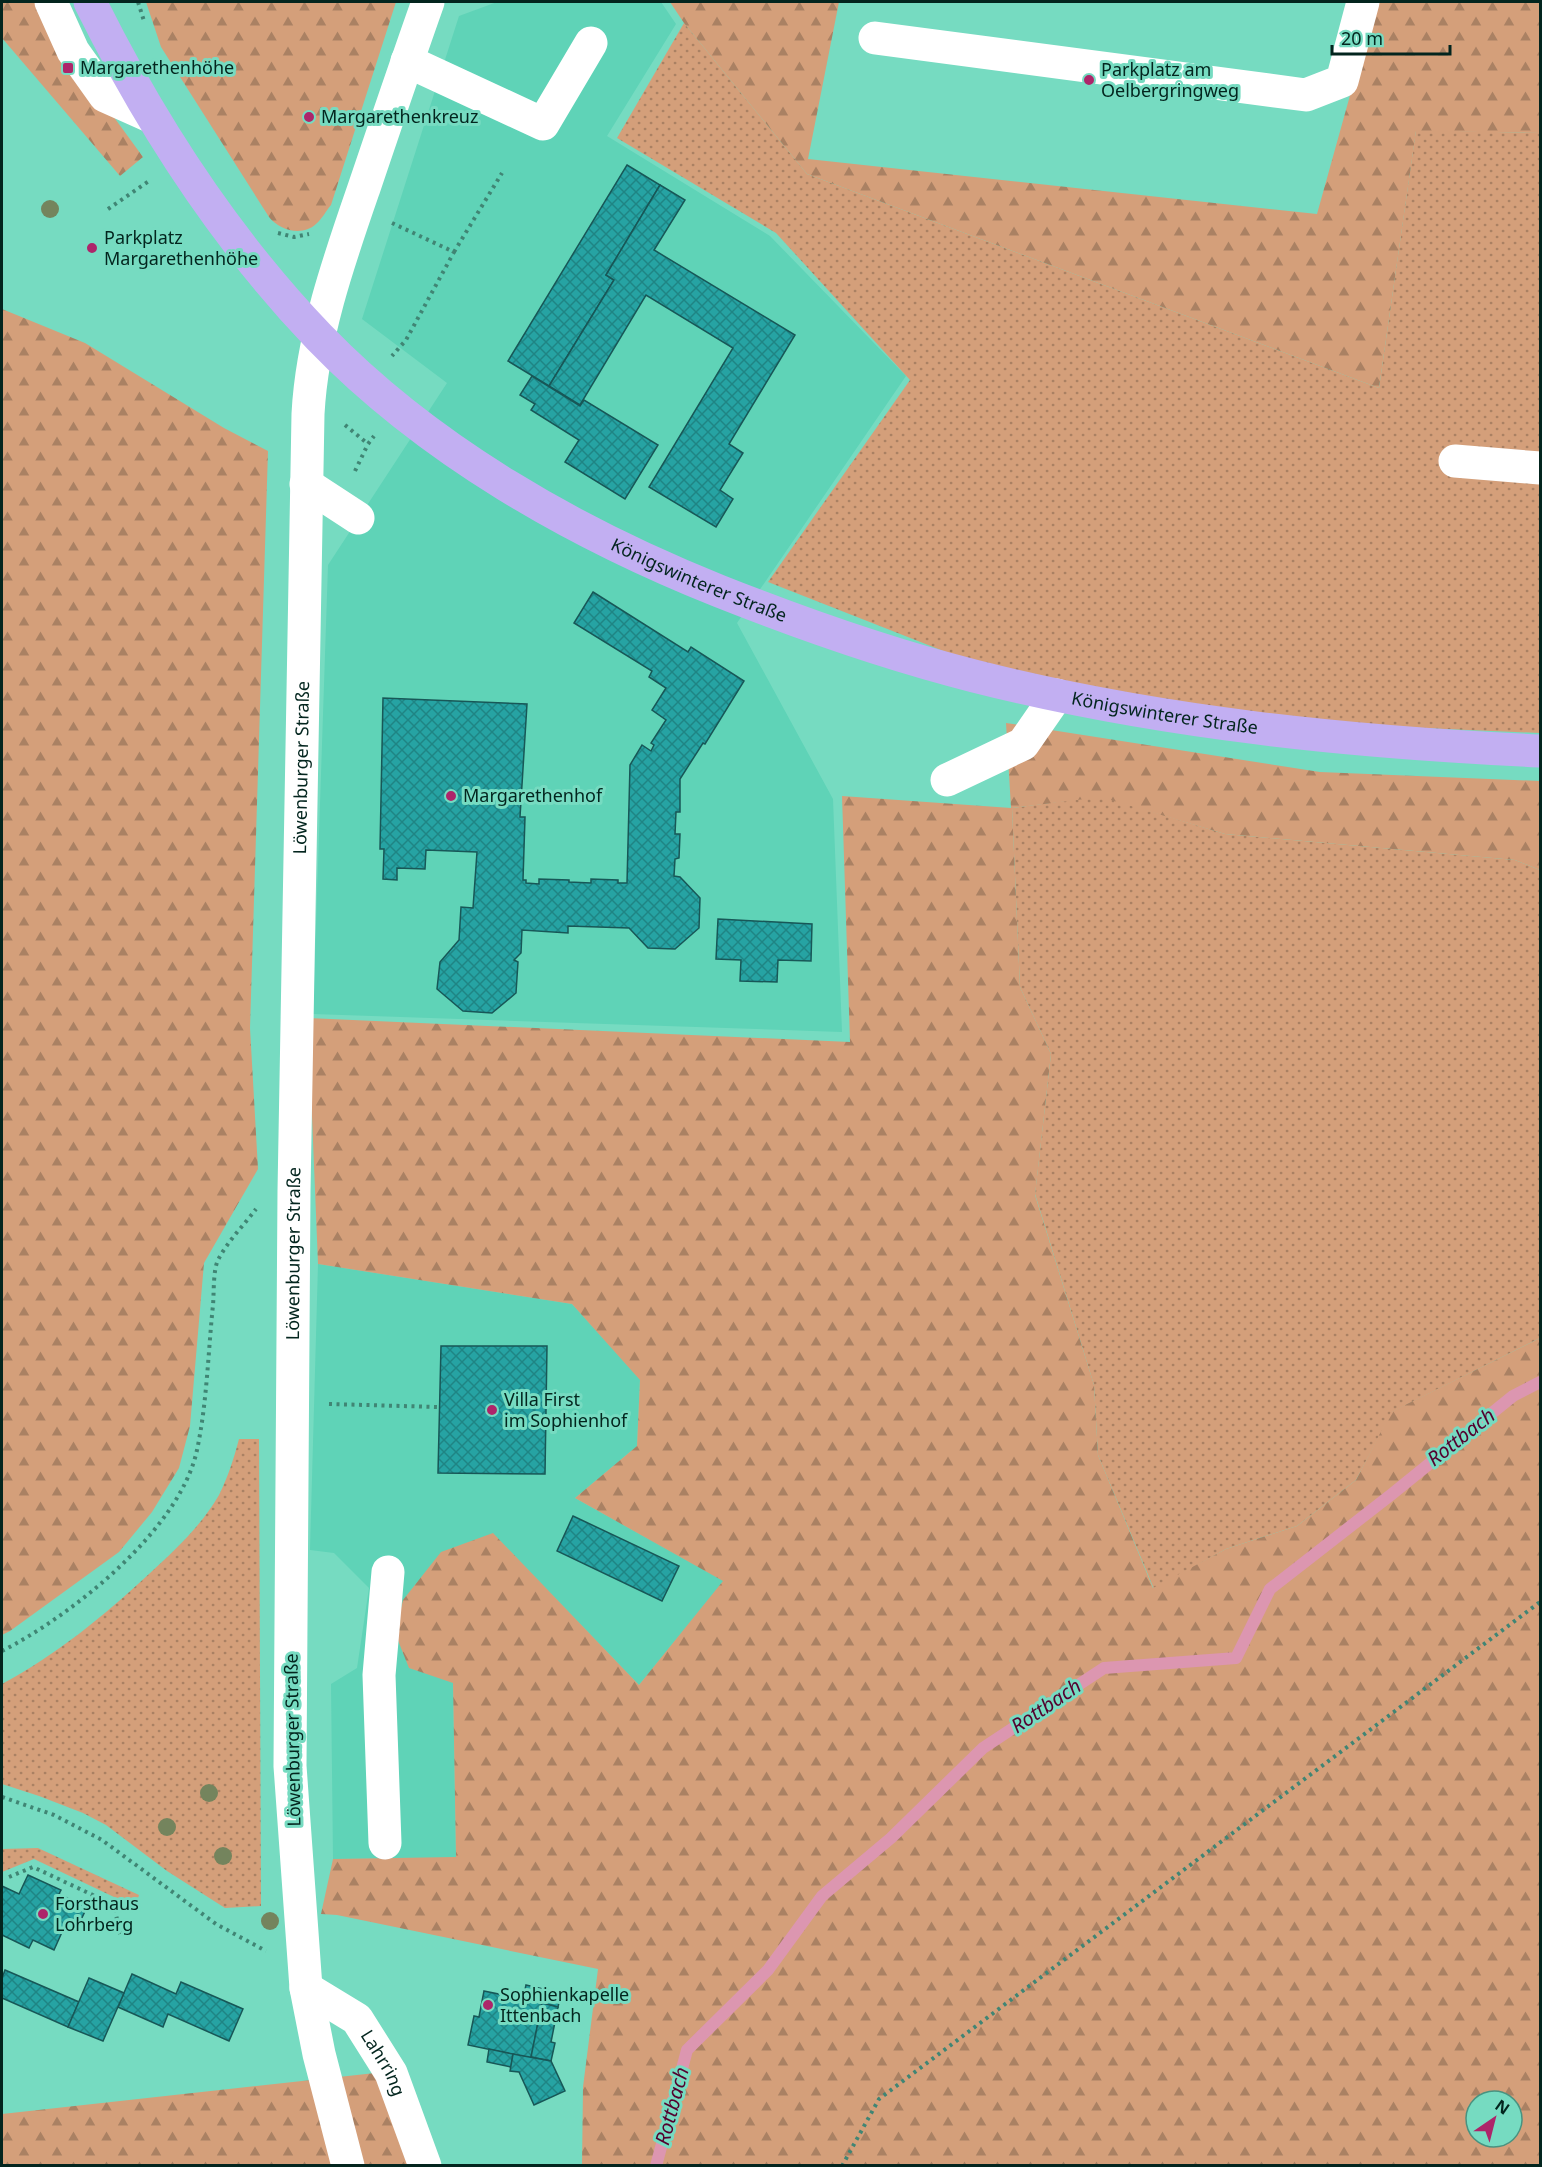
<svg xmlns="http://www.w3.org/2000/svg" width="1542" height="2167" viewBox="0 0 1542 2167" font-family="'Noto Sans',sans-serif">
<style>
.built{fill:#5fd3b7}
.grass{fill:url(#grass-dots)}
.forest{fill:url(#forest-firs);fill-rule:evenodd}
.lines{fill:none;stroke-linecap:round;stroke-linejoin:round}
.stream{stroke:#dc96b0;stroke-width:12}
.building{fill:url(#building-cross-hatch);stroke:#185757;stroke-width:1.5}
.path{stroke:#408574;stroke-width:4;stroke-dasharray:3 4.5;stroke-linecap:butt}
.minor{stroke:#fff;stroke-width:33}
.major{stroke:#c2aff2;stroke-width:33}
.tree{fill:#74845d}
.poi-dot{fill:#ad256a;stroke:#76dbc1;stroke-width:2}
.labels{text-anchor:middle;stroke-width:6;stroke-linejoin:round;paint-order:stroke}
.poi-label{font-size:18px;fill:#03251e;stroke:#76dbc1;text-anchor:start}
.street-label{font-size:18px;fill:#03251e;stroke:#76dbc1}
.water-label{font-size:20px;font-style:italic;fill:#54002e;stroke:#76dbc1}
</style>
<defs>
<pattern id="grass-dots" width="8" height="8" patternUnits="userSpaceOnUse" patternTransform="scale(1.5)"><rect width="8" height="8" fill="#d49f7a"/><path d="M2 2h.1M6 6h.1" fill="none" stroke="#aa8163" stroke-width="1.8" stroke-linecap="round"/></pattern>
<pattern id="forest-firs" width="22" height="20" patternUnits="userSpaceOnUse" patternTransform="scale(1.5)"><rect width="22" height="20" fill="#d49f7a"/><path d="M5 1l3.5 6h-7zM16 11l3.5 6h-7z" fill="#aa8163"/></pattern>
<pattern id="building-cross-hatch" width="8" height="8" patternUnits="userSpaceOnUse" patternTransform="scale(1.5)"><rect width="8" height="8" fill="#26a3a3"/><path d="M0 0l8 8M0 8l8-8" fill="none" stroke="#1f8584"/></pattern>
</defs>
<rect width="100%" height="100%" fill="#76dbc1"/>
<!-- built -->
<g class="built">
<polygon points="497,2 661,2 676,24 607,136 770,236 906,376 737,623 833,799 842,1032 313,1014 328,565 447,383 362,319 459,16"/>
<polygon points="318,1264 572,1304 640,1379 637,1446 575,1498 724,1581 639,1685 493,1534 410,1668 453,1682 456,1858 333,1859 331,1684 357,1668 369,1588 334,1553 310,1550"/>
</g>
<!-- grass -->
<g class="grass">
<polygon points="684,23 807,174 1379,388 1416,130 1540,133 1540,733 1329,724 1017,680 768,582 910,380 776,233 617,138"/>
<polygon points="1101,796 1225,834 1515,860 1540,870 1540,1338 1392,1412 1356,1480 1297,1526 1226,1549 1154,1589 1098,1455 1094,1385 1035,1194 1051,1054 1020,987 1012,808"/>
<path d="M239,1439h20l2,467 -36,2 -58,-37 -61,-46 -23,-12 -44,-17 -37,-12v-100c54,-29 102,-68 147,-110 26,-24 52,-48 70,-79 9,-18 15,-37 20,-56z"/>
<polygon points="38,1848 139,1895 135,1907 34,1859 2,1872 2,1849"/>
</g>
<!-- forest -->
<g class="forest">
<polygon points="2,2 45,2 70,57 143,157 120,176 2,38"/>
<path d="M146,2h250l-65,203c-5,6 -9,14 -15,19 -14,13 -37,6 -47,-7l-108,-170z"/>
<polygon points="670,2 839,2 808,159 1317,214 1376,2 1540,2 1540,133 1416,131 1379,388 807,174 684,23"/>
<polygon points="2,309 85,343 224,428 268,451 250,1028 258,1169 204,1263 190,1426 179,1468 152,1512 119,1552 10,1631 2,1635"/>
<path d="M1006,723l314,49 220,9v89l-25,-10 -290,-26 -124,-37 -89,11 8,179 31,67 -16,141 59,190 4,70 55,133 73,-39 71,-23 59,-46 35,-68 149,-74v827h-958l1,-78 15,-118 -261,-54 -16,-1 12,-55 123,-2 -3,-174 -44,-15 -14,-35 8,-33 38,-48 52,-19 146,152 84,-104 -148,-83 62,-52 3,-66 -68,-76 -254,-40 -10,-246 542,24 -8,-246 169,12zM1476,2101h36v36h-36z"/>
<polygon points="375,2073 417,2165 2,2165 2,2114"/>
</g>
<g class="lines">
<!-- stream -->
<polyline class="stream" points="656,2166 687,2050 768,1970 822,1896 891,1838 983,1748 1104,1668 1236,1658 1270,1589 1392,1494 1513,1396 1540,1382"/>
</g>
<!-- building -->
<g class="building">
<polygon points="627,165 660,185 606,275 614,280 549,386 508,361"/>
<polygon points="660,185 685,200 654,250 795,335 729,444 743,453 720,490 733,499 716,527 649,487 733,348 646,295 580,405 549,386 614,280 606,275"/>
<polygon points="532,376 580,406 584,400 658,445 625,499 565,462 579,440 531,410 535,404 520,395"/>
<polygon points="593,592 688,652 691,647 744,681 705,744 703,743 680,779 680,812 676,812 675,834 680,834 679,858 675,859 674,876 680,877 700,898 699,928 675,949 648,948 629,928 568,926 568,933 522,930 521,953 514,960 518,962 516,993 492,1013 463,1011 437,989 440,962 459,940 461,907 473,908 477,852 426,850 425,869 397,868 397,880 383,879 384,849 380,849 383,698 527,704 520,817 525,817 523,880 526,880 526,883 539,884 539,879 569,880 569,882 591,883 591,879 618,880 618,883 627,883 630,765 642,745 651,751 654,745 651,743 666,720 652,710 666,688 649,677 652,671 574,623"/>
<polygon points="718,919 812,924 811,961 778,960 777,982 740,981 741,960 716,959"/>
<polygon points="441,1346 547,1346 545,1474 438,1473"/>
<polygon points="573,1516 679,1566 662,1601 557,1551"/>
<polygon points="28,1875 61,1890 59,1894 87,1907 78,1926 67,1921 54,1950 33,1940 29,1948 2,1935 2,1886 19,1894"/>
<polygon points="5,1970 79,2002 68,2027 2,1998 2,1978"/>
<polygon points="132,1974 176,1994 181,1982 243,2009 229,2041 168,2014 163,2027 118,2007"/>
<polygon points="89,1978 124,1993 103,2041 68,2027"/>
<polygon points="526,1985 561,1993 558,2007 523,1999"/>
<polygon points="484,1991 542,2003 531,2058 468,2045 474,2016 479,2017"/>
<polygon points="542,2003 558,2007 551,2042 555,2043 551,2061 531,2057"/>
<polygon points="489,2049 513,2054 511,2067 487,2062"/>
<polygon points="513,2054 551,2061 565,2091 534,2105 519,2072 510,2071"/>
</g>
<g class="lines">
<!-- path -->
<g class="path">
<polyline points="138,2 144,21"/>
<polyline points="108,209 149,181"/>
<polyline points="392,223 454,252 406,340 392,356"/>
<polyline points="278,233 294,237 309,234"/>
<polyline points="454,252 502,173"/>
<polyline points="345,425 368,444"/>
<polyline points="355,471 368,444 374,436"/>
<polyline points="329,1404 438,1407"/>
<path d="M2,1651c69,-35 178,-121 195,-201 10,-47 11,-97 16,-145 1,-11 0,-35 5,-45 9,-18 26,-35 38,-51"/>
<polyline points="2,1797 54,1815 102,1840 216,1924 266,1951"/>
<polyline points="9,1877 33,1867 114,1905 120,1934"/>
<polyline points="842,2166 879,2099 1540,1602"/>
</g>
<!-- minor -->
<g class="minor">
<polyline points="51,2 73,51 105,96 152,117"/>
<polyline points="875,38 1306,95 1342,81 1363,2"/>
<polyline points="407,61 543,124 591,43"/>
<polyline points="1455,461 1540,468"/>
<polyline points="306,484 358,518"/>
<polyline points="947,780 1023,744 1057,695"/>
<polyline points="385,1843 379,1675 388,1572"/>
<path id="s1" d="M306,1988l51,31 34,54 34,93"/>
<path id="s2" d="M348,2166l-29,-112 -13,-66 -16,-222 4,-575 14,-777c4,-77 31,-154 56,-226 21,-62 42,-124 64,-186"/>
</g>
<!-- major -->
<path class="major" id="s3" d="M90,2c60,121 135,237 229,335 109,113 255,196 400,254 83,33 168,63 255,85 185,47 376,66 566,75"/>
</g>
<!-- trees -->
<g class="tree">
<circle cx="50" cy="209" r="9"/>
<circle cx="209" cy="1793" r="9"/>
<circle cx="167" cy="1827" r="9"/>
<circle cx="223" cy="1856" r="9"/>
<circle cx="270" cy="1921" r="9"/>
</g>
<!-- markers -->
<g class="poi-dot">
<rect x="62" y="62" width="12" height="12" rx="3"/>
<circle cx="1089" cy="80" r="6"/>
<circle cx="309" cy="117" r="6"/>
<circle cx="92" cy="248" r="6"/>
<circle cx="451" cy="796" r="6"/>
<circle cx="492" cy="1410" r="6"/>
<circle cx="43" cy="1914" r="6"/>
<circle cx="488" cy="2005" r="6"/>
</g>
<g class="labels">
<!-- poi labels -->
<g class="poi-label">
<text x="80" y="74">Margarethenhöhe</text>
<text x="1101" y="76">Parkplatz am<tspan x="1101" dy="21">Oelbergringweg</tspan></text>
<text x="321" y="123">Margarethenkreuz</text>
<text x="104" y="244">Parkplatz<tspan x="104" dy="21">Margarethenhöhe</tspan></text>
<text x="463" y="802">Margarethenhof</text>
<text x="504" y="1406">Villa First<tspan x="504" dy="21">im Sophienhof</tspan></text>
<text x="55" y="1910">Forsthaus<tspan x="55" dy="21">Lohrberg</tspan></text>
<text x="500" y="2001">Sophienkapelle<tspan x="500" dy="21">Ittenbach</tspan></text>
</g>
<!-- street labels -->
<g class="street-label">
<text dy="6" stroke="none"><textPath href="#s3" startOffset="862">Königswinterer Straße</textPath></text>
<text dy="6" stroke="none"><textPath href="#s3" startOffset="1348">Königswinterer Straße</textPath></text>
<text dy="6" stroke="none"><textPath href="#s2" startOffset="1404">Löwenburger Straße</textPath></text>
<text dy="6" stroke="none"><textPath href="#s2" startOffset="918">Löwenburger Straße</textPath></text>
<text transform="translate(293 1740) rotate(-91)" y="6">Löwenburger Straße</text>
<text dy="6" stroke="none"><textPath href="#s1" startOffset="111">Lahrring</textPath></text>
</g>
<!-- water labels -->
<g class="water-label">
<text transform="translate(1461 1437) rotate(-38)" y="7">Rottbach</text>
<text transform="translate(1046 1706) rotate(-34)" y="7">Rottbach</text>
<text transform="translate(672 2106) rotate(-75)" y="7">Rottbach</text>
</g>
</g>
<!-- border -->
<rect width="1542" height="2167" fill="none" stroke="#03251e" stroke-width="6"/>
<!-- north arrow -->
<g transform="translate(1494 2119) rotate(35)"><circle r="28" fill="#76dbc1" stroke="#489280" stroke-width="1.5"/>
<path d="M0-4.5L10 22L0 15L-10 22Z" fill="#ad256a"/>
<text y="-9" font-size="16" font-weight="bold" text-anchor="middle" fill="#03251e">N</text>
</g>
<!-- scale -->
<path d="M1332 45v9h118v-9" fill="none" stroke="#03251e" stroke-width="3"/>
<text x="1341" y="45" font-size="18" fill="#03251e" stroke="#76dbc1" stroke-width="4.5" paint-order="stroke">20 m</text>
</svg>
